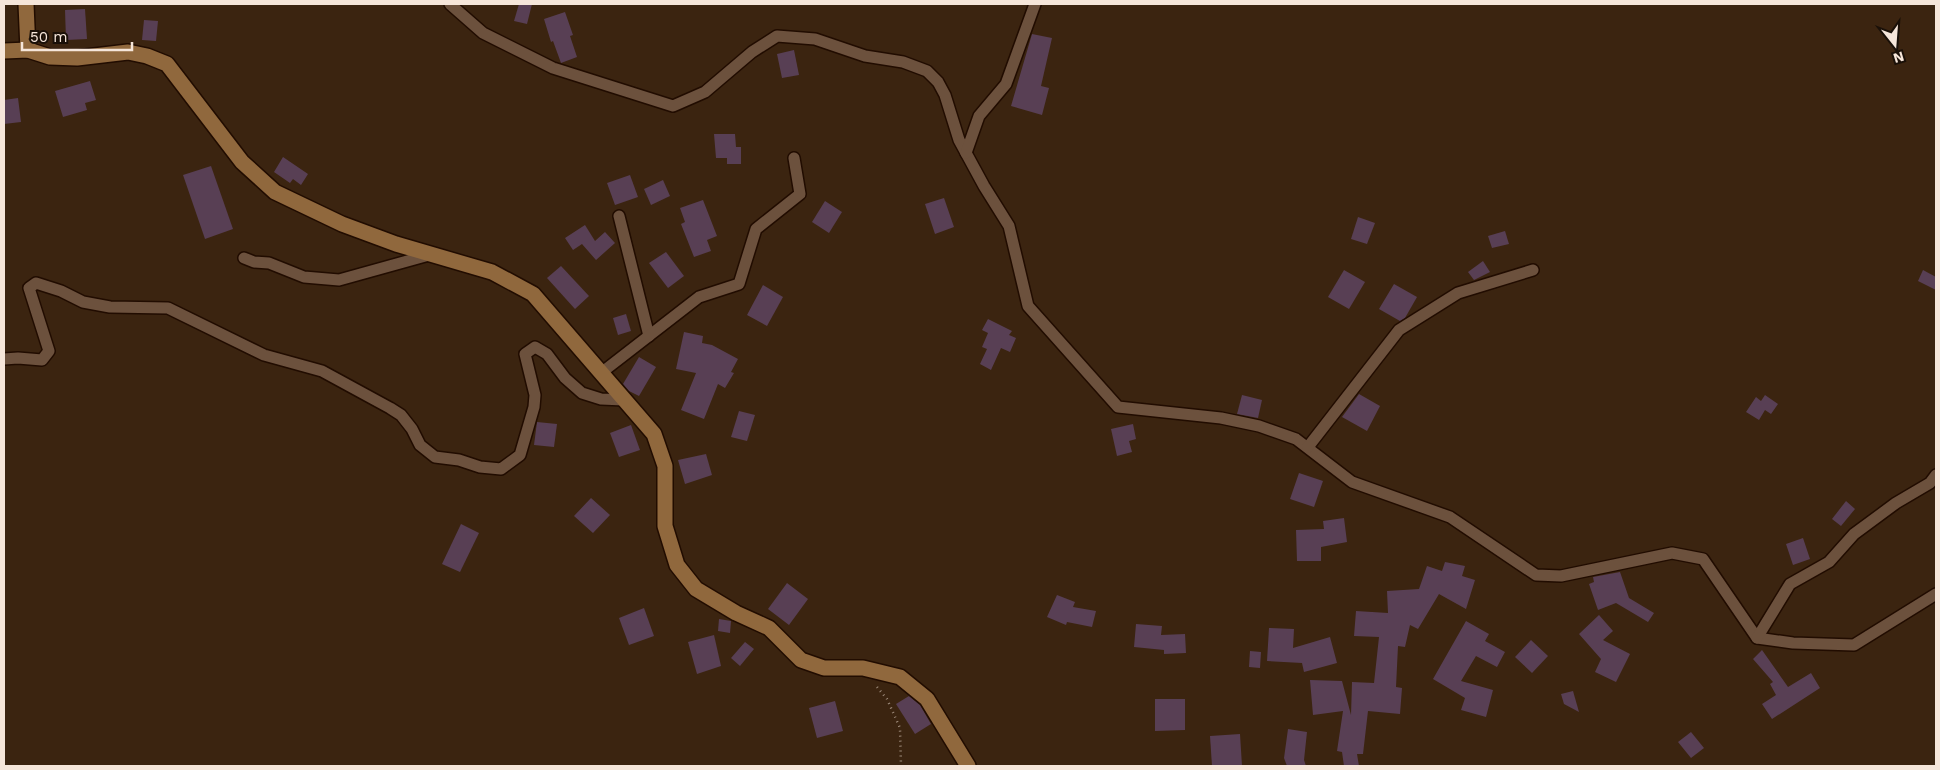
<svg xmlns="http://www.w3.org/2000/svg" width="1940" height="770" viewBox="0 0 1940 770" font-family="'Work Sans',sans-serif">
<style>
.building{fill:#583f54}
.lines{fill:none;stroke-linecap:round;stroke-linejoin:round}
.street-casing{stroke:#210c00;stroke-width:14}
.secondary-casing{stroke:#210c00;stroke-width:18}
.path{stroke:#9e8b7b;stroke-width:2.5;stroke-dasharray:1 4;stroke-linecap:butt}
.street{stroke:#6c513d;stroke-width:11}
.secondary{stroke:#90683d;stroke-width:15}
</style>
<rect width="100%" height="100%" fill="#3b2410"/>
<!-- building -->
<g class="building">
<polygon points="519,4 532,4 527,24 514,21"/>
<polygon points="85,9 87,39 66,40 65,10"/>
<polygon points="565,12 573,35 570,36 577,57 561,63 553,41 551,42 544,19"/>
<polygon points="144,20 158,21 156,41 142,40"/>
<polygon points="1032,34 1052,38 1041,86 1049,88 1042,115 1011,106"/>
<polygon points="794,50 799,75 782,78 777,54"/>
<polygon points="90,81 96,100 85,103 87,110 63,117 55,91"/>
<polygon points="18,98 21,122 4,124 4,100"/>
<polygon points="714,134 735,134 736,147 741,147 741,164 727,164 727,158 716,158"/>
<polygon points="283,157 308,174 301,185 293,179 290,183 274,172"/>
<polygon points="211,166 233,229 205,239 183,175"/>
<polygon points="630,175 638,197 615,205 607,183"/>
<polygon points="663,180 670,196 651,205 644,189"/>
<polygon points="944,198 954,227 935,234 925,204"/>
<polygon points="703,200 717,236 707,240 711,251 694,257 681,224 685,222 680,208"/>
<polygon points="825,201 842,212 829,233 812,222"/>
<polygon points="1358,217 1375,223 1367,244 1351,239"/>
<polygon points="585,225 595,241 605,232 615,243 596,260 582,244 573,250 565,238"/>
<polygon points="1505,231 1509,244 1492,248 1488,236"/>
<polygon points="666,252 684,276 668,288 649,263"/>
<polygon points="1483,261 1490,272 1474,280 1468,272"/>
<polygon points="561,266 589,296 575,309 547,278"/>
<polygon points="1344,270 1365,282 1349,309 1328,297"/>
<polygon points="1923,270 1936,277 1936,290 1918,281"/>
<polygon points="1394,284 1417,297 1405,318 1400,321 1379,309"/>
<polygon points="763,285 783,297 767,326 747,315"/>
<polygon points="626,314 631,331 618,335 613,318"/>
<polygon points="988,319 1012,331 1009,335 1016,338 1010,352 1001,348 991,370 980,364 987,349 982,347 988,333 982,330"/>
<polygon points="684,332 703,336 702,343 712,345 738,359 731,372 734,373 725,388 718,384 704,419 681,410 696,373 676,369"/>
<polygon points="639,357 656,367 639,396 629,391 623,384"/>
<polygon points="1359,394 1380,406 1367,431 1342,417"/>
<polygon points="1242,395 1262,400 1258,418 1237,414"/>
<polygon points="1765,395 1778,404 1771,414 1765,410 1759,420 1746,412 1756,397 1761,401"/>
<polygon points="739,411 755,415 747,441 731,437"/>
<polygon points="537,422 557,424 554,447 534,445"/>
<polygon points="1133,424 1136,439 1129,441 1132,452 1117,456 1111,429"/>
<polygon points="631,425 640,450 619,457 610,433"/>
<polygon points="706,454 712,475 685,484 678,460"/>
<polygon points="1299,473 1323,481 1314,507 1290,499"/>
<polygon points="591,498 610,515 593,533 574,516"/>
<polygon points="1846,501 1855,509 1841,526 1832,519"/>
<polygon points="1344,518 1347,542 1321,547 1321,561 1297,561 1296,530 1324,529 1323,521"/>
<polygon points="461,524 479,533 460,572 442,564"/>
<polygon points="1803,538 1810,559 1793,565 1786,544"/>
<polygon points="1445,562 1465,566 1462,576 1475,580 1466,609 1439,594 1418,629 1410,625 1405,647 1398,646 1396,687 1402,688 1400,714 1368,711 1363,754 1357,754 1359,766 1344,766 1342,752 1337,751 1343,711 1313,715 1310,680 1342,681 1351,715 1352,682 1374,683 1379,637 1354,636 1356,611 1388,613 1387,591 1419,589 1427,566 1442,571"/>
<polygon points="1620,572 1629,598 1654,613 1648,622 1616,603 1598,610 1589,584 1594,582 1593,577"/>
<polygon points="787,583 808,599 789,625 768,609"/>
<polygon points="1057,595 1075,602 1073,607 1096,611 1092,627 1067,622 1066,625 1047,617"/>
<polygon points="644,608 654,636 629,645 619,618"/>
<polygon points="1599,615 1613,631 1603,640 1630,654 1616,682 1595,672 1601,659 1579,634"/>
<polygon points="719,619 731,621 730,633 718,631"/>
<polygon points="1466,621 1489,634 1485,641 1505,652 1497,667 1476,656 1461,681 1493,690 1486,717 1461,710 1465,698 1433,679"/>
<polygon points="1136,624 1162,626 1161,635 1185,634 1186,653 1164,654 1164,650 1134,647"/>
<polygon points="1269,628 1294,629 1293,648 1330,637 1337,663 1304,672 1302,663 1267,661"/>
<polygon points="714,635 721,666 697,674 688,642"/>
<polygon points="1531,640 1548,656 1532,673 1515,657"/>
<polygon points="745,642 754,649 740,666 731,658"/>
<polygon points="1762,650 1788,687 1811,673 1820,688 1772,719 1762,704 1776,695 1770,684 1773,682 1753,659"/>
<polygon points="1250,651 1261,652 1260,668 1249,667"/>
<polygon points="1573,691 1579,712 1564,704 1561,694"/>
<polygon points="909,696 920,705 931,724 915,734 896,704"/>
<polygon points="1155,699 1185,699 1185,730 1155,731"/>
<polygon points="835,701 843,731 817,738 809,708"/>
<polygon points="1288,729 1307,732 1304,760 1306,766 1287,766 1284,758"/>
<polygon points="1691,732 1704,748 1691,758 1678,742"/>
<polygon points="1240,734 1242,766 1212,766 1210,736"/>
</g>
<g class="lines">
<defs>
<g id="street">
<polyline points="450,4 483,33 553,68 673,106 705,92 752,52 777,36 815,39 865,56 903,62 927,71 938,82 945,95 959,140 984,186 1009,226 1028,306 1118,407 1221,418 1259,426 1296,439 1352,482 1450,517 1536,575 1561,576 1672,553 1703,559 1757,638 1793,643 1854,645 1936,594"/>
<polyline points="966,153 979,116 1006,84 1035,4"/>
<polyline points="619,216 649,336"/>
<polyline points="244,258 254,262 269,263 304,277 339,280 429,255"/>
<polyline points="4,359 18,358 42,360 49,351 29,288 36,283 61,291 83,302 110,307 168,308 264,355 322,371 390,408 401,415 412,429 420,445 435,457 459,460 480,467 501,469 520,455 534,407 535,395 525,354 535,347 547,354 565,378 582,393 601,399 624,400"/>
<polyline points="601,373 699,297 739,284 756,229 800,194 794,158"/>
<polyline points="1308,447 1399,330 1458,293 1533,270"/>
<polyline points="1757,638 1790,584 1829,562 1854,534 1896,503 1930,483 1936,475"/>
</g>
<g id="secondary">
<polyline points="26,4 28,50"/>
<polyline points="4,51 28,50 50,57 77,58 128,52 147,56 167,64 242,162 275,192 342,224 396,244 492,272 533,294 654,434 665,466 665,526 677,565 696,589 736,613 769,628 801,660 824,668 863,668 900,677 927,699 968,766"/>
</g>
</defs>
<!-- street casing -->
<use href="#street" class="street-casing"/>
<!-- secondary casing -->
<use href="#secondary" class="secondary-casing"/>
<!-- path -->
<polyline class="path" points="877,687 887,699 900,728 901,766"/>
<!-- street -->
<use href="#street" class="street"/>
<!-- secondary -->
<use href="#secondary" class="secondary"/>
</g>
<!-- border -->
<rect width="1940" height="770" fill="none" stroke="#f6e6da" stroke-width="10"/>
<!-- north arrow -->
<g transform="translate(1895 45) rotate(163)" stroke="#1a1008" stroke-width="4" paint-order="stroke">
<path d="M0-4L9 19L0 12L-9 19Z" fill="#f6e6da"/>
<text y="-8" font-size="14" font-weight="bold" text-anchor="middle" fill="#f6e6da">N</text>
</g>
<!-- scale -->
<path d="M22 42v8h110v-8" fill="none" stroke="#f6e6da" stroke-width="2.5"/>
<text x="30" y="42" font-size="15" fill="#f6e6da" stroke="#1a1008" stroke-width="4" paint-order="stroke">50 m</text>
</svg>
